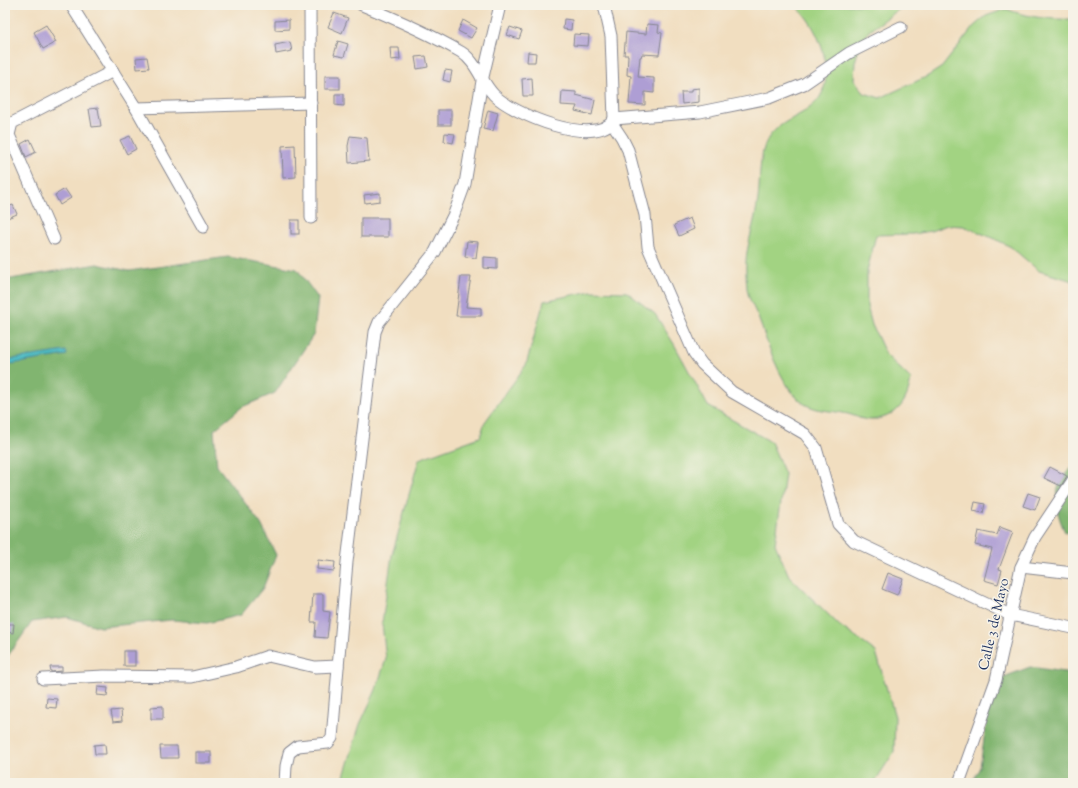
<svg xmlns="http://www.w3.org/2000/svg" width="1078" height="788" viewBox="0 0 1078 788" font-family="'Sorts Mill Goudy',serif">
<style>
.green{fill:#a2d382;stroke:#5e8170}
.forest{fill:#81b570;stroke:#4e7267}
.water{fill:#4cbbc2;stroke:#347590}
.building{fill:#ae9ed4}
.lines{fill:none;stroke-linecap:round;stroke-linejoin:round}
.street-casing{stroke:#86868f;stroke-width:13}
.street{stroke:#fff;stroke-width:11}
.labels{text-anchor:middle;stroke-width:3;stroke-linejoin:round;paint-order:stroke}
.street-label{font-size:14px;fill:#1b2f5e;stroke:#f7f3e8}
</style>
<rect width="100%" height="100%" fill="#f7f3e8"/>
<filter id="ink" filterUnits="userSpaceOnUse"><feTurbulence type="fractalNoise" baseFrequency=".025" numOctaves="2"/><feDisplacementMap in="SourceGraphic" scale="8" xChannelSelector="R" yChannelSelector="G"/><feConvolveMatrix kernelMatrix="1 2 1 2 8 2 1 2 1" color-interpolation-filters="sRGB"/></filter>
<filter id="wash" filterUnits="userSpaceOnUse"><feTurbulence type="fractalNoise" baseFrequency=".012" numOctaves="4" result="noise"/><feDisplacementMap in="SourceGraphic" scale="16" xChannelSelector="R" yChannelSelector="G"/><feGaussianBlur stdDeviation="0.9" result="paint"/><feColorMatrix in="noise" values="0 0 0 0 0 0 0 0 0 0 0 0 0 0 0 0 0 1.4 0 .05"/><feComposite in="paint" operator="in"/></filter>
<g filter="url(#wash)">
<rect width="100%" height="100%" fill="#f1dec0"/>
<!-- green -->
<g class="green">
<path d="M794,5h111l-36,26 -9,14 -5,17 -1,17 10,14 16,5 48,-22 14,-9 32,-41 12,-10 20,-7c21,8 44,11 67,10v262l-34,-10 -28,-24 -16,-8 -32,-13 -16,-1 -16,6 -18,3 -37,1 -9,36v35l5,19 14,30 25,24c-4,25 -14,38 -40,41 -9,0 -15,-4 -23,-6 -16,-4 -36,-2 -49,-14 -21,-21 -31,-56 -41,-83 -4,-9 -10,-19 -11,-29 -1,-11 -2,-25 0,-36 3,-18 9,-35 11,-53 2,-16 1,-33 5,-48 9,-40 60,-29 63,-74 2,-24 -13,-58 -32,-72z"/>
<polygon points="591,291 627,292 655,314 674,344 708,406 771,442 785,474 775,544 789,576 840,626 876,652 895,717 894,752 874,783 342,783 360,724 375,692 386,659 382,623 392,555 419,459 480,437 485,422 526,365 544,301"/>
</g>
<!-- forest -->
<g class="forest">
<polygon points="228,257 297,269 318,298 314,334 275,393 242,407 214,430 217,466 261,524 276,555 263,588 241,615 207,623 172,620 100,627 67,617 32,622 5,660 5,280 97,264 129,271"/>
<path d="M1073,467v66l-8,-1c-11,-23 -14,-48 8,-65z"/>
<polygon points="1030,667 1065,672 1073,675 1073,783 972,783 980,767 989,703 996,680"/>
</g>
<!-- water -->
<polygon class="water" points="66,351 67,355 5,365 5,360"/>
<g id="blocks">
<!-- building -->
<g class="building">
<polygon points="334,13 348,18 342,33 328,27"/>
<polygon points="564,19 572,20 571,30 563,29"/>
<polygon points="289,20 289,29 275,30 275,21"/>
<polygon points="463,20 477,28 471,38 458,31"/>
<polygon points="647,24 659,25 658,32 662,33 659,55 642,54 641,57 640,57 638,77 654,78 654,93 645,92 645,105 629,104 631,76 627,75 628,55 624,55 626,32 646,34"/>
<polygon points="46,25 56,42 43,49 34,32"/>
<polygon points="510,27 522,31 519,39 507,35"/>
<polygon points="574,34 589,35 588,46 573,45"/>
<polygon points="338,41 348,44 344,57 334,55"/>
<polygon points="290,42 292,51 276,54 275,45"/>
<polygon points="390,48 399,48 400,59 391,60"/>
<polygon points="528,52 536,53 535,62 527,62"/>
<polygon points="426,56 428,67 417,69 415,57"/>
<polygon points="147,57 149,68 137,69 136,58"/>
<polygon points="445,70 452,71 450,82 443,80"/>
<rect x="325" y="76" width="15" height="13"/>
<polygon points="532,78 533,96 523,96 522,79"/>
<polygon points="699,88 699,102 682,104 681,92 691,92 691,89"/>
<polygon points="562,91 576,92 576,95 595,100 592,115 575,111 577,106 561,105"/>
<polygon points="335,94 344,94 344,106 335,105"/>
<polygon points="98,108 101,126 92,127 89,109"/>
<rect x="438" y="110" width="13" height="15"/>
<polygon points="488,110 498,113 493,131 483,129"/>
<polygon points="445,133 455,134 453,143 444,141"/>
<polygon points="130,136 136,149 127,154 120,140"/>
<polygon points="350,136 367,138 369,161 349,163 348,146"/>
<polygon points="30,139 36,152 26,157 21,144"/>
<polygon points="295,145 296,177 283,178 282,146"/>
<polygon points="65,189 71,198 60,205 55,195"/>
<polygon points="380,193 380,201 365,203 364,195"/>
<polygon points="13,205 17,214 5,219 5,208"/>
<rect x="361" y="218" width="27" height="19"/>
<polygon points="690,218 694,229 679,236 674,225"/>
<rect x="291" y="220" width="8" height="14"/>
<polygon points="467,241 478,242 476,258 465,257"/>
<polygon points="484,257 497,258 497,269 484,268"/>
<polygon points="461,277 471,277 466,307 481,308 481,316 456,316"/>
<polygon points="1050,467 1067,476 1061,486 1044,478"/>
<polygon points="1028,493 1040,497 1035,510 1023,506"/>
<polygon points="975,502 985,504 983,513 973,511"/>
<polygon points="1000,527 1013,532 999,569 1002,570 998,584 984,580 992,549 975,545 978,531 997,535"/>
<polygon points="318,560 335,562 334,571 317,569"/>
<polygon points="888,573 903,579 897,595 882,589"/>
<polygon points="313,594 323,594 323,611 330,612 327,638 315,637 316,622 311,622"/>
<polygon points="6,624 14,624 13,633 5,632"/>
<rect x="124" y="651" width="11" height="15"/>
<polygon points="50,667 62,667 62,671 51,672"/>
<polygon points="98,687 108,688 107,696 97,695"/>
<polygon points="47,698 57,699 56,708 46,707"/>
<polygon points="163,706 163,719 151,719 151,707"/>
<polygon points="121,710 122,721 113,722 111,711"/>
<polygon points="105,744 106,754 95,754 94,745"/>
<polygon points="160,746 177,746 178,758 161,758"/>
<rect x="195" y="752" width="16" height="11"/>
</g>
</g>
</g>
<g filter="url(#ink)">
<use href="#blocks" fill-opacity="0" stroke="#86868f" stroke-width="1"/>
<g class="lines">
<defs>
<g id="street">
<polyline points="71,5 136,108 203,227"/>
<polyline points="310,5 311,218"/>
<path d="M362,5c34,14 68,29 99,47 16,10 20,30 33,43 19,19 102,54 120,24l-3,-83 -7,-31"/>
<polyline points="136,108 311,103"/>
<polyline points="614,119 700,112 769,98 804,84 849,53 901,27"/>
<polyline points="612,123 622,138 628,150 645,215 648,247 694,353 702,364 732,392 805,434 816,448 838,524 854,541 1010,615 1073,628"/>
<polyline points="54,239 9,135 12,123 113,71"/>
<polyline points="1021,567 1073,573"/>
<polyline points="43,679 104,676 192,677 236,667 268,656 315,667 338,666"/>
<polyline points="285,783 286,766 289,753 298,746 328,743 332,738 347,562 375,332 379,322 435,252 454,214 465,184 482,81 500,5"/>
<polyline points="959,783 996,680 1021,567 1035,537 1073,480"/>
</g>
</defs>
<!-- street casing -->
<use href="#street" class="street-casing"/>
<!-- street -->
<use href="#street" class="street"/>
</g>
</g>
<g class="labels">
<!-- street labels -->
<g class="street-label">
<text transform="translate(993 624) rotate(-77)" y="5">Calle 3 de Mayo</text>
</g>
</g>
<!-- margin -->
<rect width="1078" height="788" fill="none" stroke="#f7f3e8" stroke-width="20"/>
</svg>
